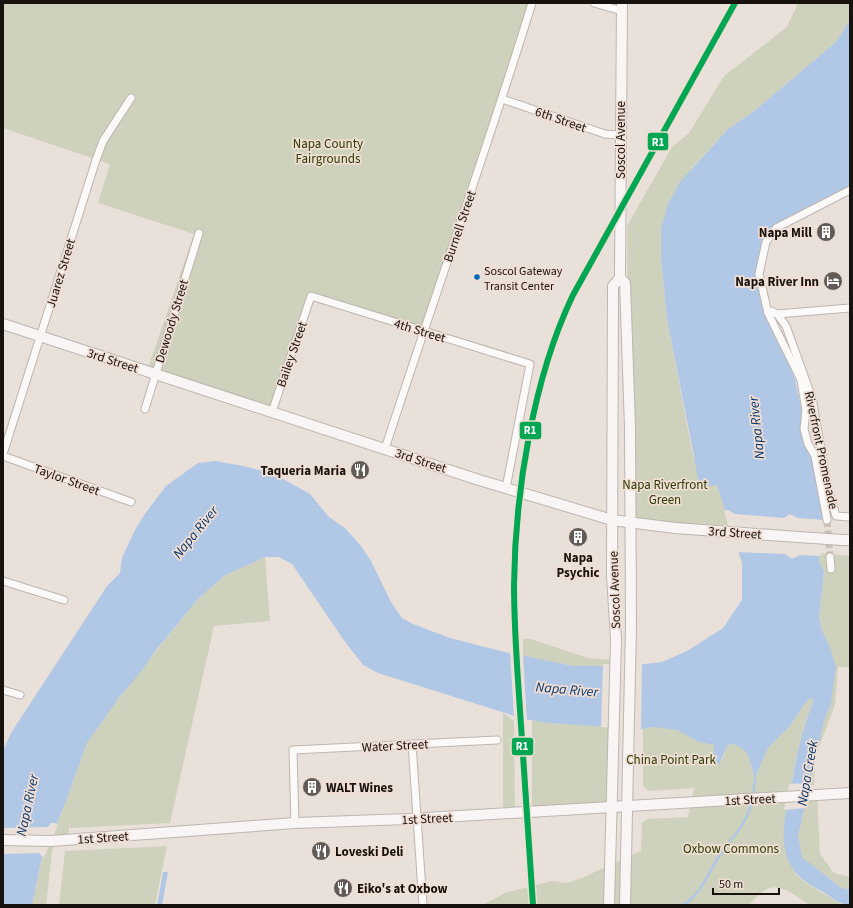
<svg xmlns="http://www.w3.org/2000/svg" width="853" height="908" viewBox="0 0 853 908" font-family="'Source Sans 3',sans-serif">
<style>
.green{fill:#ced1bb}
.water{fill:#b1c7e6}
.pier{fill:#eae0da}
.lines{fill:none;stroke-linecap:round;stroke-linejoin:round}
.stream{stroke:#b1c7e6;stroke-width:2.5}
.street-tunnel{stroke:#cac1bc;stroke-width:7;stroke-dasharray:7 3.5;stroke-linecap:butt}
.street-casing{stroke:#bcb5b0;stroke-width:9}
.secondary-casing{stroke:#bcb5b0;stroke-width:12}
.street{stroke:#fcfaf9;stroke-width:7}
.secondary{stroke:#f8f5f4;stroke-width:10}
.secondary-bridge-casing{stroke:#bcb5b0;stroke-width:12;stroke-linecap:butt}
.secondary-bridge{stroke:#f8f5f4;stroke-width:10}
.rail-1-casing{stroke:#f0ded4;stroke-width:9}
.rail-1{stroke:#00a651;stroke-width:6}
.bus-dot{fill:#0065bd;stroke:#f0ded4;stroke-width:1.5}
.labels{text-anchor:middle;stroke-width:3.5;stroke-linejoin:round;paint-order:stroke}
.bus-label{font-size:12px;fill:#18120f;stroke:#f0ded4;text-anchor:start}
.street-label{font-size:13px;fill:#18120f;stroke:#f0ded4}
.park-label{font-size:13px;fill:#2c3c00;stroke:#f0ded4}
.poi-label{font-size:13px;font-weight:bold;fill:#18120f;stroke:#f0ded4;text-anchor:end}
.water-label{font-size:14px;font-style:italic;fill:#06376e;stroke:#f0ded4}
.line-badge{stroke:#f0ded4;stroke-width:1.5}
.badge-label{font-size:11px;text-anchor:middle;font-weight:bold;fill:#fff}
</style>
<rect width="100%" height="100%" fill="#eae0da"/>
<!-- green -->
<g class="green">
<polygon points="3,3 532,3 423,331 311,296 272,412 147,371 194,234 98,203 110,164 3,128"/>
<polygon points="798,3 850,3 850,20 836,42 753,112 728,129 692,168 661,229 661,258 667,319 693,456 717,485 733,532 630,523 627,226 672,147 689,133 724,76 787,27"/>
<polygon points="819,553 850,556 850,667 838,667 835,705 815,757 814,785 807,785 824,721 831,704 829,645 823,633 819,618 824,572 819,561"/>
<polygon points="265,557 270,621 214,626 170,823 70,828 70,821 68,839 55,840 52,851 46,905 32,905 41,861 65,804 87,743 93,733 121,695 197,600 224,576"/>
<polygon points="523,639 531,639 588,658 615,660 615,666 573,666 523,656"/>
<path d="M812,698l1,4c-11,25 -16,52 -21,79 -6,32 -17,64 5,94 7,9 34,22 45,30 -9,0 -22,2 -31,0 -4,-1 -9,-5 -13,-8 -24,-15 -30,-13 -49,8h-267l23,-12 46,-12 16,2 17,-6 57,-26 1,-28 5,-4 41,-2 6,-29 -45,3 -6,-5v-57l10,-2 25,3 21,12 15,3 1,7 6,10 7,-17 6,-1c22,10 13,17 21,34l13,-30 22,-22 17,-25z"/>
<polygon points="503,713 514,721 515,813 503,814"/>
<polygon points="532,720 548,723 614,726 611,807 532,812"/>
<polygon points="817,795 820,854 834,873 850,877 850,890 840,887 801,857 798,836 807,796"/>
<polygon points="167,846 155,905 59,905 65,851"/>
</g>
<!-- water -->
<g class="water">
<path d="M850,20v167l-67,33 -10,7 -8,11 -6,49 36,92 29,136 -5,46 5,11 -5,46 4,15 6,12 7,22 -5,37 -7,17 -26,115 4,21 38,30 10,3v15c-12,0 -19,-9 -29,-14 -15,-8 -29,-17 -34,-34 -8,-25 0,-50 5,-75 5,-28 10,-54 21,-80l-1,-4 -5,3 -17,25 -22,22 -13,30c-7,-16 -1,-25 -21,-34l-6,1 -9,19 -5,-1v-18l-15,-3 -22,-12 -24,-3 -10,2 -95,-6 -24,-4 -146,-46 -15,-8 -20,-26 -51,-75 -13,-7h-14l-41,19 -27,24 -43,53 -14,20 -19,22 -34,48 -22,61 -24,57 -9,44h-29v-154l8,-18 96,-147 13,-13 2,-15 13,-28 9,-15 22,-29 32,-23 17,-2 28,5 31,8 36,20 19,23 16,11 16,18 10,15 20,41 11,16 11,6 37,14 55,14 68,14h53l36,-4 25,-11 36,-23 19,-28v-37l-25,-78 -17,2 -33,-168 -6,-61v-29l7,-25 12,-22 48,-53 25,-17 83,-70z"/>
<polygon points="163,872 168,872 162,905 157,905"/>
</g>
<!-- pier -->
<g class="pier">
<polygon points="728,510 735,514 784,518 790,514 798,518 825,520 821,556 800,555 792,559 785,554 736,552 724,511"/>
<polygon points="510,651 523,654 527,722 514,718"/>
<polygon points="642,663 641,730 601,727 603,664"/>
<polygon points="811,783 806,808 784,810 789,784"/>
<polygon points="51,823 55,823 58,825 44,858 39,853 3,854 3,828 48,827"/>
</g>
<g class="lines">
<!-- stream -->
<g class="stream">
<polyline points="753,795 755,778"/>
<path d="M683,905c19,-12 24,-30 35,-47 13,-19 28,-33 34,-56"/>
</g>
<!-- street-tunnel -->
<polyline class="street-tunnel" points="827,520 830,557"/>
<defs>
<g id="street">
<polyline points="594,3 622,11"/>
<polyline points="502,99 605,134 619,135"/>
<polyline points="768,313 771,311 777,314 786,326 812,398 828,489 836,516 850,517"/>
<polyline points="777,314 850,308"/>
<polyline points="145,409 199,233"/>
<polyline points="272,412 311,296 530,364 506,488"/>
<path d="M385,449c48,-149 101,-296 147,-446"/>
<polyline points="3,454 96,160 103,141 131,98"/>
<polyline points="3,456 131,502"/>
<polyline points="827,520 815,456 808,444 804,429 806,410 801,380 768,313 759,274 766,242 776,228 850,190"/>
<polyline points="830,557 831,569"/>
<polyline points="3,581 64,600"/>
<polyline points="3,690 20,695"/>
<polyline points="412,744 423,905"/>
<polyline points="295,823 293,750 497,740"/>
</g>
<g id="secondary">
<polyline points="622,3 620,272 620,278 625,283 630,427 631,625 625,905"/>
<polyline points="3,324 479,480 612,520 675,528 798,537"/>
<polyline points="842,540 850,540"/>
<polyline points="3,840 51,841 295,823 408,819 850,793"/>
<polyline points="609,905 616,640 612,576 613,286 620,278"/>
</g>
</defs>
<!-- street casing -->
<use href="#street" class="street-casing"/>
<!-- secondary casing -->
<use href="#secondary" class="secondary-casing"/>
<!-- street -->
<use href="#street" class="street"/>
<!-- secondary -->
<use href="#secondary" class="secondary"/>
<defs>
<polyline id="secondary-bridge" points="798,537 842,540"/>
</defs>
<!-- secondary-bridge casing -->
<use href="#secondary-bridge" class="secondary-bridge-casing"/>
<!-- secondary-bridge -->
<use href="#secondary-bridge" class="secondary-bridge"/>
<defs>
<path id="rail-1" d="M533,905c-4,-60 -8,-120 -12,-180 -3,-46 -7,-93 -7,-140 1,-92 19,-207 59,-290l162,-292"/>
</defs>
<!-- rail-1 casing -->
<use href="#rail-1" class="rail-1-casing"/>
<!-- rail-1 -->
<use href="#rail-1" class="rail-1"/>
</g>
<!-- icons -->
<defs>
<symbol id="building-disc" viewBox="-11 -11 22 22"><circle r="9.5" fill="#625a56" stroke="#f0ded4"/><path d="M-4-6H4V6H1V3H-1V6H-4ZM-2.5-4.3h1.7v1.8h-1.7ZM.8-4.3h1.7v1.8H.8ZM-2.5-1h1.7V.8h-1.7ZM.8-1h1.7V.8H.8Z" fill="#fff"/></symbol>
<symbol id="hotel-disc" viewBox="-11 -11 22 22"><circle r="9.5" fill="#625a56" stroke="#f0ded4"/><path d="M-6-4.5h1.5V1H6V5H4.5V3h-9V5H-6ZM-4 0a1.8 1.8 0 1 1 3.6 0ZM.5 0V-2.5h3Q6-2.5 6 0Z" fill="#fff"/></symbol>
<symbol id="restaurant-disc" viewBox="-11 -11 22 22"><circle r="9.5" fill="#625a56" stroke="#f0ded4"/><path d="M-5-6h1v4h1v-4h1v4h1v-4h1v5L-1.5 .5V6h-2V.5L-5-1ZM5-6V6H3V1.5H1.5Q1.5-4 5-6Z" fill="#fff"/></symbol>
</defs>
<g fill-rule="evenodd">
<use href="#building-disc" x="815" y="221" width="22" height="22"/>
<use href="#hotel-disc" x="822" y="270" width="22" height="22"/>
<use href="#restaurant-disc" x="349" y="459" width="22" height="22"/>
<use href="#building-disc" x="567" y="526" width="22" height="22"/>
<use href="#building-disc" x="301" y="776" width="22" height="22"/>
<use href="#restaurant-disc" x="310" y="840" width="22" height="22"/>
<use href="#restaurant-disc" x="332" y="877" width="22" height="22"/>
</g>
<!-- markers -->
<circle class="bus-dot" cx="477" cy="277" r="3.5"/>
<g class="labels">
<!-- bus labels -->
<g class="bus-label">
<text x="484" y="275">Soscol Gateway<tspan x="484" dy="15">Transit Center</tspan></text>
</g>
<!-- street labels -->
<g class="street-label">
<text transform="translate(561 119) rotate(19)" y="5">6th Street</text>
<text transform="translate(620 140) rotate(-90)" y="5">Soscol Avenue</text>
<text transform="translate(459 226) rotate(-71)" y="5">Burnell Street</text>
<text transform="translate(60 273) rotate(-73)" y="5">Juarez Street</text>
<text transform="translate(171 321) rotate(-73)" y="5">Dewoody Street</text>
<text transform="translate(420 330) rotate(17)" y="5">4th Street</text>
<text transform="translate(291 354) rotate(-71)" y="5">Bailey Street</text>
<text transform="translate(113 360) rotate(18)" y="5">3rd Street</text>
<text transform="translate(822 450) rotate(78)" y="5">Riverfront Promenade</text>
<text transform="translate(421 460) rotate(18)" y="5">3rd Street</text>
<text transform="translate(67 479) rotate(20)" y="5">Taylor Street</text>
<text transform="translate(735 532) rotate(4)" y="5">3rd Street</text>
<text transform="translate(614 590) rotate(-92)" y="5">Soscol Avenue</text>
<text transform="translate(395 745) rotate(-3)" y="5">Water Street</text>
<text transform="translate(750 799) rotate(-3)" y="5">1st Street</text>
<text transform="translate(427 818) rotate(-3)" y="5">1st Street</text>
<text transform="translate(103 837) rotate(-4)" y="5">1st Street</text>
</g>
<!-- park labels -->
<g class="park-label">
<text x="328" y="148">Napa County<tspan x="328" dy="15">Fairgrounds</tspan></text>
<text x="665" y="489">Napa Riverfront<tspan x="665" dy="15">Green</tspan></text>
<text x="671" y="764">China Point Park</text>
<text x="731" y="853">Oxbow Commons</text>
</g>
<!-- poi labels -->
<g class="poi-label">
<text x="812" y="237">Napa Mill</text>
<text x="819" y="286">Napa River Inn</text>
<text x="346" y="475">Taqueria Maria</text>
<text x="578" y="562" text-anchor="middle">Napa<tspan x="578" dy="15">Psychic</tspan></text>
<text x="326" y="792" text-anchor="start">WALT Wines</text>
<text x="335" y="856" text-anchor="start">Loveski Deli</text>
<text x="357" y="893" text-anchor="start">Eiko's at Oxbow</text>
</g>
<!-- water labels -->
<g class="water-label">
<text transform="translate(756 428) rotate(-96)" y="5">Napa River</text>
<text transform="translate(195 532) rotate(-51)" y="5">Napa River</text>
<text transform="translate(567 689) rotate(5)" y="5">Napa River</text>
<text transform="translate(807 773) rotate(-80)" y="5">Napa Creek</text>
<text transform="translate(27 805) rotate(-78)" y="5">Napa River</text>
</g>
</g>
<g class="line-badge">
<rect x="647" y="132" width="22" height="19" rx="4" fill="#00a651"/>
<rect x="519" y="421" width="23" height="19" rx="4" fill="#00a651"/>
<rect x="511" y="737" width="23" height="19" rx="4" fill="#00a651"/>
</g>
<g class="badge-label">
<text x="658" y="146">R1</text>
<text x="530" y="434">R1</text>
<text x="522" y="750">R1</text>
</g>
<!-- border -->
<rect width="853" height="908" fill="none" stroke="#18120f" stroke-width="8"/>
<!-- scale -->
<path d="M713 888v6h66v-6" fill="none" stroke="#18120f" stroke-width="2"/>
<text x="719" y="888" font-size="12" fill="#18120f" stroke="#f0ded4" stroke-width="3" paint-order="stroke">50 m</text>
</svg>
